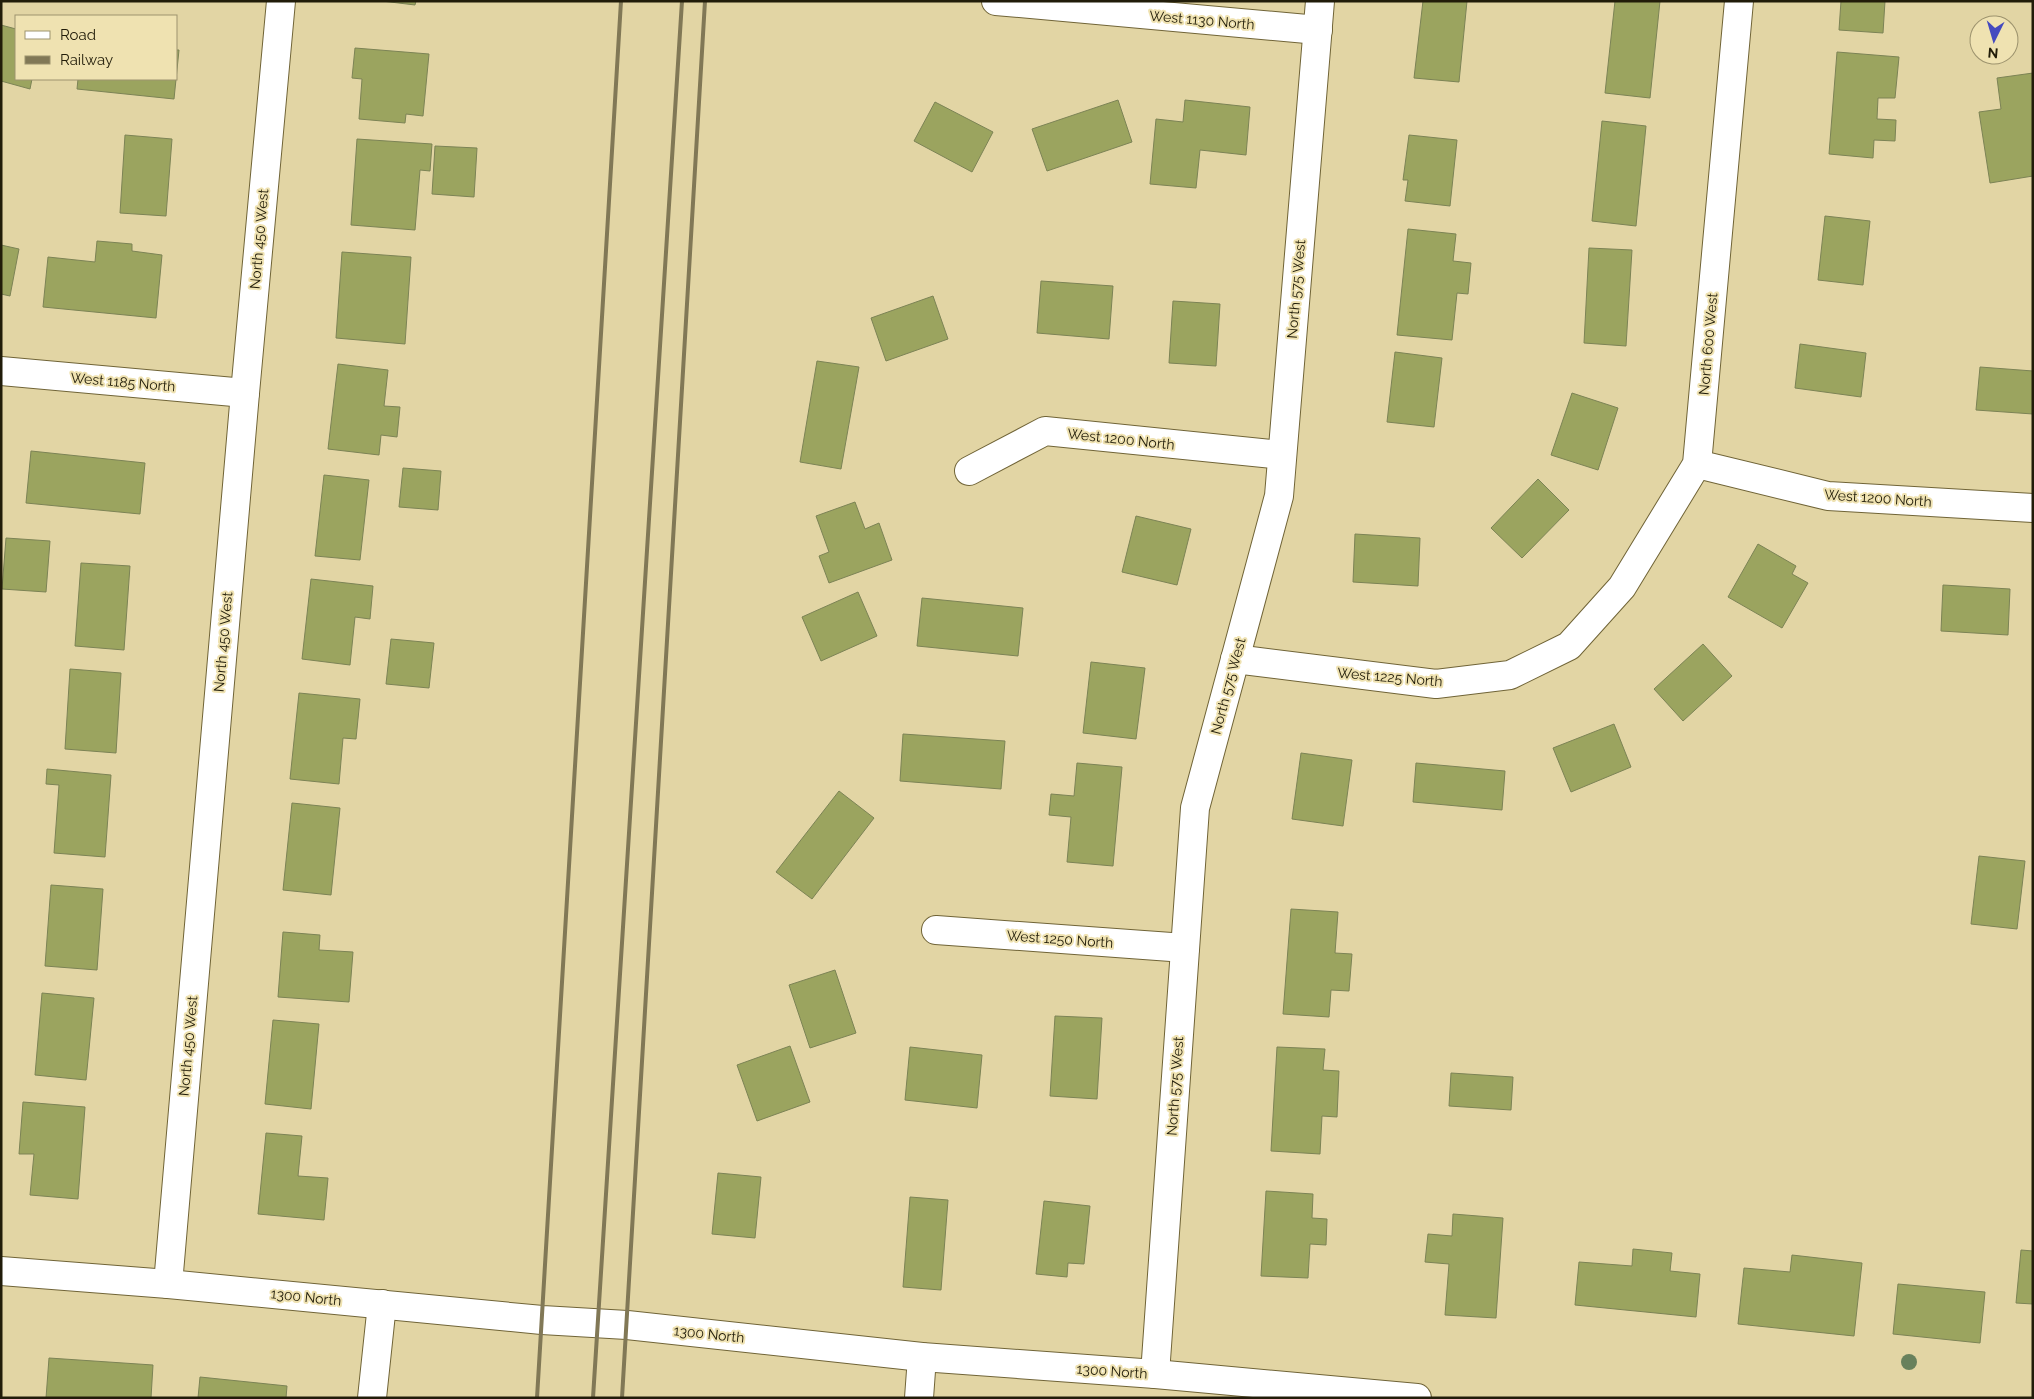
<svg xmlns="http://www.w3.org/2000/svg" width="2034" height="1399" viewBox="0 0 2034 1399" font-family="Raleway,sans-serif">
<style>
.building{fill:#9ba45f;stroke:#7c8355}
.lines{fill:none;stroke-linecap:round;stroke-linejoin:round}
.minor-casing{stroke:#706437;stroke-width:30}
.tertiary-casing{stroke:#706437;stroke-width:30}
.minor{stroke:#fff;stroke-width:28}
.tertiary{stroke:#fff;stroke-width:28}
.rail{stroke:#817856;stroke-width:4}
.tree{fill:#68815c}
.labels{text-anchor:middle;stroke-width:4;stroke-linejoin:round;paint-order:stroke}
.street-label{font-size:14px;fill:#211c09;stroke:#efe2b1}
</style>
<rect width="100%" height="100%" fill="#e2d5a4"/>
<!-- building -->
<g class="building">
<polygon points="382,1 416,1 415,5"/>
<polygon points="1423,1 1467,1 1459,82 1414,78"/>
<polygon points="1615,1 1660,1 1650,98 1605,93"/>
<polygon points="1841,1 1885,1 1883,33 1839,30"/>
<polygon points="1,25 16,29 16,79 32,79 30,89 1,81"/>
<polygon points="355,48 429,54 423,116 406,114 405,123 359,119 362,79 352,78"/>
<polygon points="176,50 179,50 174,99 77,89 78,79 176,79"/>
<polygon points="1837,52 1899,57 1895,98 1878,98 1877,119 1896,120 1895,141 1874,140 1873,158 1829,154"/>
<polygon points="2033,73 2033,176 1990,183 1979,112 2001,109 1997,78"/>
<polygon points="1118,100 1132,142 1047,171 1032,129"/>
<polygon points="1185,100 1250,107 1246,155 1200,150 1196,188 1150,184 1156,119 1183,122"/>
<polygon points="935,102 993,132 972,172 914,141"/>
<polygon points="1602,121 1646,126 1636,226 1592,221"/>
<polygon points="125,135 172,139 166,216 120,213"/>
<polygon points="1409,135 1457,140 1450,206 1405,201 1408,180 1403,180"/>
<polygon points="357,139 432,144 430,171 420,170 415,230 351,225"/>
<polygon points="435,146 477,148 474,197 432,194"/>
<polygon points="1825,216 1870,221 1863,285 1818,280"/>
<polygon points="1408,229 1456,234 1453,261 1471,263 1468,294 1457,293 1452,340 1397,335"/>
<polygon points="97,241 132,244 132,251 162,255 156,318 43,307 48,257 95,262"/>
<polygon points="1,245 19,249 10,296 1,294"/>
<polygon points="1589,248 1632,250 1626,346 1584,343"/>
<polygon points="342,252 411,257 405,344 336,338"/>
<polygon points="1041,281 1113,286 1109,339 1037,333"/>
<polygon points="933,296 948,339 886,361 871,318"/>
<polygon points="1173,301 1220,304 1216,366 1169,363"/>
<polygon points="1800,344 1866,353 1861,397 1795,388"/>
<polygon points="1395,352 1442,358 1434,427 1387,422"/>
<polygon points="817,361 859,367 841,469 800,462"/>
<polygon points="338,364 388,370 384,406 400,407 397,437 381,435 379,455 328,449"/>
<polygon points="1980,367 2033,371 2033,414 1976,410"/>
<polygon points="1572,393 1618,408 1598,470 1551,455"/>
<polygon points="31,451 145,463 140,514 26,503"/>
<polygon points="403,468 441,471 438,510 399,507"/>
<polygon points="324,475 369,480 360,560 315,556"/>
<polygon points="1538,479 1569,510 1522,558 1491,528"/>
<polygon points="855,502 865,529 879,523 892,560 829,583 819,556 829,552 816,516"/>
<polygon points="1136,516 1191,529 1177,585 1122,572"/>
<polygon points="1355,534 1420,538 1418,586 1353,582"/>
<polygon points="6,538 50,541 46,592 2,589"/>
<polygon points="1758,544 1796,566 1792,574 1808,583 1782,628 1728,597"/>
<polygon points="81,563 130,566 124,650 75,646"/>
<polygon points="311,579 373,586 370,619 355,617 350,665 302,659"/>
<polygon points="1943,585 2010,589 2008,635 1941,631"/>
<polygon points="858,592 877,636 821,661 802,617"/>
<polygon points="922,598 1023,608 1018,656 917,646"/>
<polygon points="391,639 434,643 429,688 386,684"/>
<polygon points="1703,644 1732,676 1683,721 1654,689"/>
<polygon points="1091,662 1145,668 1136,739 1083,733"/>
<polygon points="70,669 121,673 116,753 65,749"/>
<polygon points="299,693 360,699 356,739 343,738 339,784 290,779"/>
<polygon points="1614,724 1631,767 1571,792 1553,748"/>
<polygon points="903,734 1005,741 1001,789 900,781"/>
<polygon points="1301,753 1352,760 1343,826 1292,819"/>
<polygon points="1077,763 1122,767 1113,866 1067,862 1071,817 1049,815 1051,794 1074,796"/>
<polygon points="1416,763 1505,771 1502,810 1413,802"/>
<polygon points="47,769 111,775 105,857 54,853 59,785 46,784"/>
<polygon points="839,791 874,818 812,899 776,872"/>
<polygon points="292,803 340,808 331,895 283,890"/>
<polygon points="1979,856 2025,861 2017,929 1971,924"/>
<polygon points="51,885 103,889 97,970 45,966"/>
<polygon points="1291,909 1338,912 1335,953 1352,954 1349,991 1331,990 1329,1017 1283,1014"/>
<polygon points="283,932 320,935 319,950 353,952 349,1002 278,997"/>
<polygon points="835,970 856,1033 810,1048 789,985"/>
<polygon points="42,993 94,998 86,1080 35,1075"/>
<polygon points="1055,1016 1102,1018 1097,1099 1050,1096"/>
<polygon points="273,1020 319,1024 311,1109 265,1104"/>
<polygon points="790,1046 810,1102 757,1121 737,1065"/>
<polygon points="910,1047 982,1055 977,1108 905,1100"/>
<polygon points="1277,1047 1325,1049 1323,1070 1339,1071 1337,1117 1322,1116 1320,1154 1271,1151"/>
<polygon points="1451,1073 1513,1077 1511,1110 1449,1106"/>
<polygon points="23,1102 85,1107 78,1199 30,1195 34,1154 19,1154"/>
<polygon points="266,1133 302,1136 298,1176 328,1178 324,1220 258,1214"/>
<polygon points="718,1173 761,1177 755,1238 712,1234"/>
<polygon points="1266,1191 1313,1194 1312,1218 1327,1219 1326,1245 1310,1244 1308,1278 1261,1276"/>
<polygon points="910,1197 948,1200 941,1290 903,1287"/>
<polygon points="1044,1201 1090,1206 1084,1264 1068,1263 1067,1277 1036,1274"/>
<polygon points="1453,1214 1503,1218 1496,1318 1445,1315 1449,1264 1425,1262 1428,1234 1452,1236"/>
<polygon points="1633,1249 1672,1253 1670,1271 1700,1274 1696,1317 1575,1305 1579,1262 1632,1266"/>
<polygon points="2021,1250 2033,1251 2033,1304 2016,1303"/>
<polygon points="1792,1255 1862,1263 1854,1336 1738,1324 1744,1268 1790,1272"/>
<polygon points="1898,1284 1985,1292 1980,1343 1893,1334"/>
<polygon points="49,1358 153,1365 151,1398 46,1398"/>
<polygon points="200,1377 287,1386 286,1398 198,1398"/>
</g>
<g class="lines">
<defs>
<g id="minor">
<polyline points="996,1 1318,30"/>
<polyline points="1,371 245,393"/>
<polyline points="1697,464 1828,496 2033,508"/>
<polyline points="969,471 1045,431 1282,455"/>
<polyline points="1235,659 1436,684 1510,675 1569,646 1622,587 1697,464 1739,1"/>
<polyline points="936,930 1185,948"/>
<polyline points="168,1284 245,393 281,1"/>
<polyline points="1155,1374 1195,808 1279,496 1320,1"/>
<polyline points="372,1398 382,1304"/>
<polyline points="919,1398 922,1357"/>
</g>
<polyline id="tertiary" points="1,1271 168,1284 542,1320 627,1325 922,1357 1155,1374 1417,1398"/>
</defs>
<!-- minor casing -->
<use href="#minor" class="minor-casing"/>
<!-- tertiary casing -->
<use href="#tertiary" class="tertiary-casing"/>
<!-- minor -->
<use href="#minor" class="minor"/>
<!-- tertiary -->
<use href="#tertiary" class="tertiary"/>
<!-- rail -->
<g class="rail">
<polyline points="537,1398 621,1"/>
<polyline points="593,1398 682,1"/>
<polyline points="622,1398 705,1"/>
</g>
</g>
<!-- trees -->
<circle class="tree" cx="1909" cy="1362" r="8"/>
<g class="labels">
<!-- street labels -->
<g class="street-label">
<text transform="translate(1202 20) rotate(5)" y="5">West 1130 North</text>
<text transform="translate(259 239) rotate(-85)" y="5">North 450 West</text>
<text transform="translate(1296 289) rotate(-85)" y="5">North 575 West</text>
<text transform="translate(1708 344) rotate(-85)" y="5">North 600 West</text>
<text transform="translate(123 382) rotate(5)" y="5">West 1185 North</text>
<text transform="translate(1121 439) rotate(6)" y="5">West 1200 North</text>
<text transform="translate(1878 498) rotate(4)" y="5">West 1200 North</text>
<text transform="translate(223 642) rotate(-85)" y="5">North 450 West</text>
<text transform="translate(1390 677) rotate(5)" y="5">West 1225 North</text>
<text transform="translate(1228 686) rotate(-75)" y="5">North 575 West</text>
<text transform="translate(1060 939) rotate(4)" y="5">West 1250 North</text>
<text transform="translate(188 1046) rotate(-85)" y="5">North 450 West</text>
<text transform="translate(1175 1086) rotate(-86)" y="5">North 575 West</text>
<text transform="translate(306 1297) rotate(6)" y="5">1300 North</text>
<text transform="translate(709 1334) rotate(6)" y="5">1300 North</text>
<text transform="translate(1112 1371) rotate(4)" y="5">1300 North</text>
</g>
</g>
<!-- border -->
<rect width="2034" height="1399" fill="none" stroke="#211c09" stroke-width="5"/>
<!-- legend -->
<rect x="15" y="15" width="162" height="65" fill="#efe2b1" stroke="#9d936e"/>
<rect x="25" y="31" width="25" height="8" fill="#ffffff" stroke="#9d936e"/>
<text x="60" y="40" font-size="15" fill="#211c09">Road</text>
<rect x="25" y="56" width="25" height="8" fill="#817856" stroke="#9d936e"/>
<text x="60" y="65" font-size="15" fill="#211c09">Railway</text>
<!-- north arrow -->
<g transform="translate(1994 40) rotate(185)"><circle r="24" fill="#efe2b1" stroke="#9d936e"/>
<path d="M0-4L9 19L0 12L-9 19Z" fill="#454abf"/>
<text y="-8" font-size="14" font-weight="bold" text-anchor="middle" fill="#211c09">N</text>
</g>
</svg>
